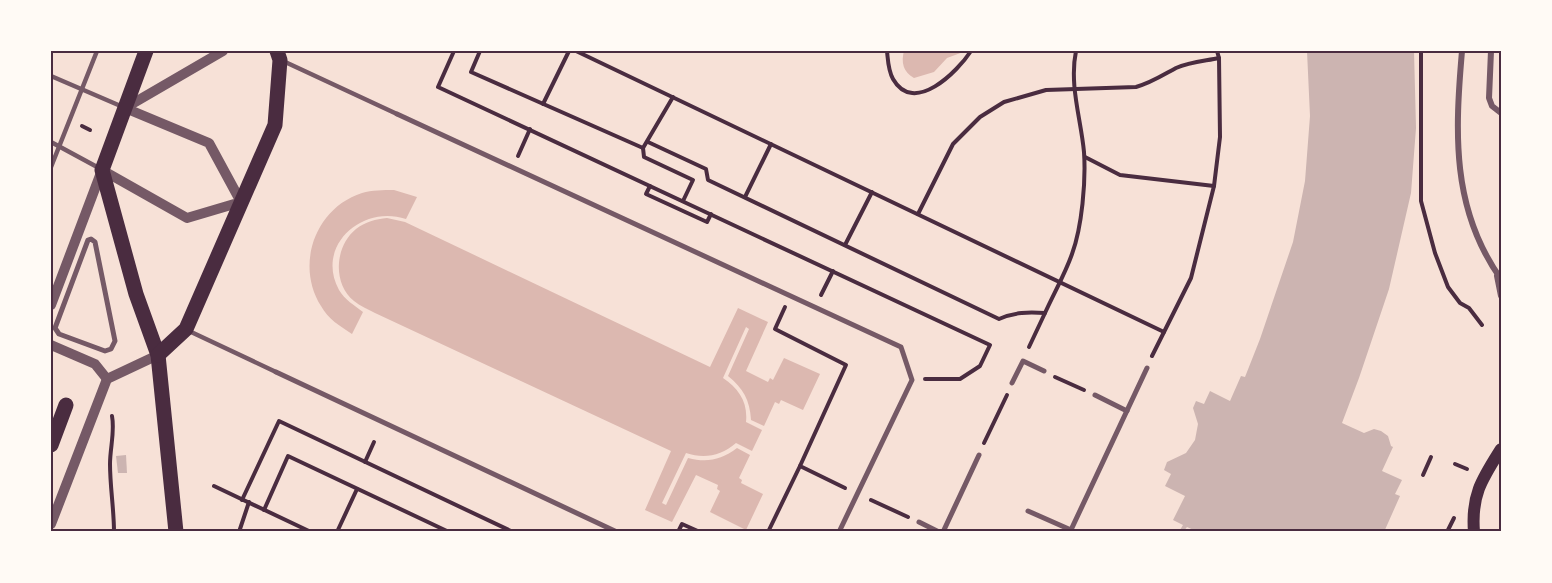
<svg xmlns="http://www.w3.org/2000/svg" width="1552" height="583" viewBox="0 0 1552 583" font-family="Quicksand,sans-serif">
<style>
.water{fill:#dcb8b0}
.pier{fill:#f7e1d7}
.building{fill:#ccb4b1}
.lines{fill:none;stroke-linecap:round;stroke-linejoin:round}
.path{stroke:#4a2c40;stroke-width:4}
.service{stroke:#755966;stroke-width:4.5}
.pedestrian{stroke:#755966;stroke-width:5}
.minor{stroke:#755966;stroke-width:6}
.tertiary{stroke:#755966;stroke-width:10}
.secondary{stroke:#4a2c40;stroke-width:12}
.primary{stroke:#4a2c40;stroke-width:15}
.neatline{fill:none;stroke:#4a2c40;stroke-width:2}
</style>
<rect width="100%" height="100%" fill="#f7e1d7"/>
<!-- water -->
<g class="water">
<path d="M904,51h62l-19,7 -13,14 -20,6c-11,-6 -13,-16 -10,-27z"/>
<path d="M394,190l23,7 -11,22c-44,-15 -91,27 -67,71 6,10 15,15 24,22l-11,22c-12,-8 -24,-15 -31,-28 -26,-41 -6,-98 41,-113 10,-3 21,-3 32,-3z"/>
<path d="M387,218l18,4 305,145 28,-59 30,14 -22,49 22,11 2,-4 3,2 11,-22 36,16 -17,36 -22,-10 -2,4 -4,-2 -11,24 -13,-6c-1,-20 -8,-32 -23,-44l21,-47 -3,-2 -23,51c16,11 25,24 23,44l16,8 -10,21 -16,-8c-15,13 -32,16 -50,10l-24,50 4,2 22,-47c19,5 33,2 49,-10l13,7 -11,23 3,2 -1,3 22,11 -17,36 -36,-18 10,-21 -3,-2 1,-4 -22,-10 -24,47 -27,-12 26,-59 -296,-138c-7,-4 -15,-7 -21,-12 -22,-18 -19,-55 2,-72 9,-7 20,-10 31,-11z"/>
</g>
<!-- pier -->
<polygon class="pier" points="51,51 90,51 54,144 51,145"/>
<!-- building -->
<g class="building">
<polygon points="1307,51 1414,51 1416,128 1411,193 1389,289 1359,378 1342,423 1364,433 1374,429 1381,431 1388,436 1391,446 1393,447 1382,471 1402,480 1395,494 1400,496 1384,532 1198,532 1187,527 1183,532 1180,530 1183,525 1173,520 1185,496 1165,486 1171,474 1164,470 1167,462 1186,453 1195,440 1198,424 1193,408 1196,401 1204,404 1210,391 1230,401 1241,376 1245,377 1260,339 1293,242 1305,181 1310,116"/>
<polygon points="126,455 127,473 118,473 116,456"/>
</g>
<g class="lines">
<!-- path -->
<g class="path">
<polyline points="454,51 438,87 990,345 980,366 960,379 925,379"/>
<polyline points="480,51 471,72 643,148"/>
<polyline points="576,51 1164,332"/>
<polyline points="777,51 788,51"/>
<path d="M887,51c1,9 1,19 6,28 21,37 65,-8 78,-28"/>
<polyline points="1421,51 1421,201 1435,253 1448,287 1460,303 1469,308 1482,325"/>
<polyline points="673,97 643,148 644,157 693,180 683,201"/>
<polyline points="543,104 569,51"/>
<polyline points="82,126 90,130"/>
<path d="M648,142l58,27 2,11 291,139c16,-7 29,-7 46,-6 9,-20 20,-39 27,-59 10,-27 14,-73 12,-102 -3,-33 -15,-67 -8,-101"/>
<polyline points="518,156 530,129"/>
<polyline points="1085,157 1120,175 1214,186"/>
<polyline points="650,186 646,194 707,222 711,214"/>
<polyline points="745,197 771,144"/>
<path d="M918,214l35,-70 27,-27 24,-15 42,-12 90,-3c15,-4 27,-12 40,-19 14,-6 29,-7 43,-10"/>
<polyline points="845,245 872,192"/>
<polyline points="821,295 833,271"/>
<polyline points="785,307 775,329 846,365 800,466 845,488"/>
<polyline points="1029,347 1045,313"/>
<polyline points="1152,356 1191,278 1214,186 1220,137 1219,58 1217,51"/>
<polyline points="1055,377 1084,390"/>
<path d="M112,416c3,16 -2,32 -2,48 0,23 4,45 4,68"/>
<polyline points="984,443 1007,395"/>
<polyline points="365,462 374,442"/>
<polyline points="1455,464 1467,469"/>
<polyline points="1423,475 1431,457"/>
<polyline points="214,486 311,532"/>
<polyline points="242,500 279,421 513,532"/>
<polyline points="871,500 908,517"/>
<polyline points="264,510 288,456 449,532"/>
<polyline points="239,532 249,502"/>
<polyline points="337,532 357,489"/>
<polyline points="678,532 682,524 700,532"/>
<polyline points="768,532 800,466"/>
<polyline points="1447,532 1454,518"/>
</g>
<!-- service -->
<g class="service">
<polyline points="283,61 397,114"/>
<polyline points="51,76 123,107"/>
<polyline points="51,142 99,168"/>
<polyline points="51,167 97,51"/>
<polyline points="189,331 276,372"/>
</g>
<!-- pedestrian -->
<g class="pedestrian">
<polyline points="397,114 901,347 912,380 839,532"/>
<polygon points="91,239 95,242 115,341 111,349 105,351 59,334 55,328 88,240"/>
<polyline points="276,372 617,532"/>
<polyline points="1012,383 1023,361 1044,371"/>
<polyline points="1095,395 1127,411"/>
<polyline points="1028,511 1071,530"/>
<polyline points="919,522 939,532"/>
<polyline points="943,532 979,455"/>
<polyline points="1070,532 1147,368"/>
</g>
<!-- minor -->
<g class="minor">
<path d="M1462,51c-7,81 -11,158 39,228"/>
<polyline points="1491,51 1489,98 1492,106 1501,113"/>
<polyline points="1497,276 1501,296"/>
</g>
<!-- tertiary -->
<g class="tertiary">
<polyline points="125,108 223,51"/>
<polyline points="51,305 102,170 187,218 241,202 209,143 125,108"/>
<polyline points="51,345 95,364 107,379"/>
<polyline points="51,524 107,379 158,355"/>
</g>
<!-- secondary -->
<path class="secondary" d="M1474,532c-3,-37 8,-53 27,-83"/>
<!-- primary -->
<g class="primary">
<polyline points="146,51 102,170 136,294 158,355 176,532"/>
<polyline points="158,355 186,329 275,125 280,60 277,51"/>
<polyline points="51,445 66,405"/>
</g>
</g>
<!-- border -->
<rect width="1552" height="583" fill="none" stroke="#fffaf5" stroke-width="105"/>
<rect x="52" y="52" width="1448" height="478" class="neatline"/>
</svg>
